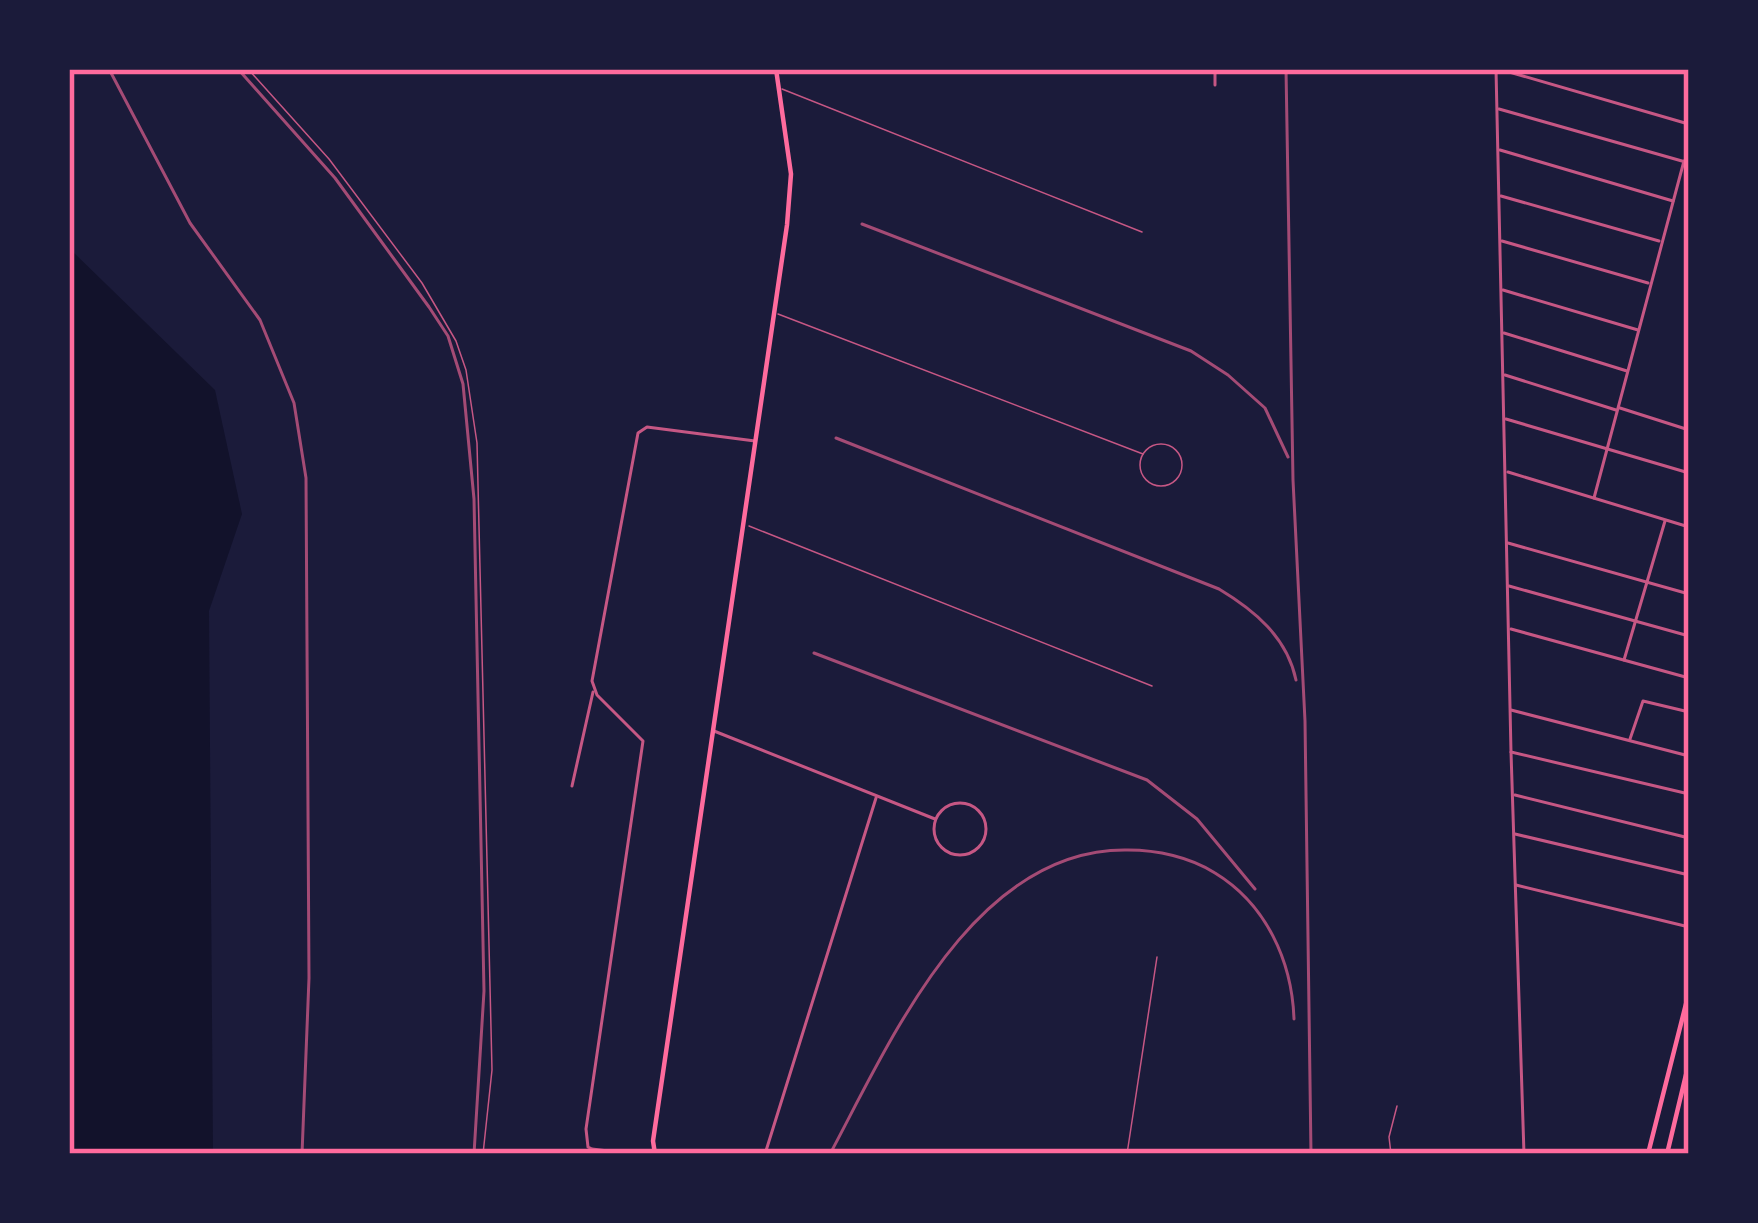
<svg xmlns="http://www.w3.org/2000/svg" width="1758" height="1223" viewBox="0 0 1758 1223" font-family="'DejaVu Sans',sans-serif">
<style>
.water{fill:#12122b}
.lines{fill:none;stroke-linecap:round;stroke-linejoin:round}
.service{stroke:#c65784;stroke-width:1.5}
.minor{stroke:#c65784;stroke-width:3}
.secondary{stroke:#ff6b9d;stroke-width:4.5}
.rail{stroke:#a44b75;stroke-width:3}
.neatline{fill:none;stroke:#ff6b9d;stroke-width:4.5}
</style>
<rect width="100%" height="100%" fill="#1b1b3a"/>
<!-- water -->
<polygon class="water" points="69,248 215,390 242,514 209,611 213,1154 69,1154"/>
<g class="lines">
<!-- service -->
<g class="service">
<polyline points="248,69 329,159 422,283 456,341 466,370 477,443 492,1070 483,1154"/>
<polyline points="782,89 1142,232"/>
<polyline points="778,314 1143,454"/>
<circle cx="1161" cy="465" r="21"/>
<polyline points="749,526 1152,686"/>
<polyline points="1127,1154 1157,957"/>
<polyline points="1391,1154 1389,1137 1397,1106"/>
</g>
<!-- minor -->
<g class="minor">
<polyline points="1215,69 1215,85"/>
<polyline points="1496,69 1511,752 1524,1154"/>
<polyline points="1499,69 1685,123"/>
<polyline points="1499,109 1689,163"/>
<polyline points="1500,150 1673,201"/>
<polyline points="1501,196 1659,241"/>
<polyline points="1502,241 1648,283"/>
<polyline points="1503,290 1638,330"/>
<polyline points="1504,333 1627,371"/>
<polyline points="1505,375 1616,410"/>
<polyline points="1620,408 1689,430"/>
<polyline points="1506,419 1689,473"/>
<polyline points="1508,472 1689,527"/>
<polyline points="1594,498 1684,161"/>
<polyline points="1508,543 1689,594"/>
<polyline points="1509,586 1689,636"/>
<polyline points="1511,629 1689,678"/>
<polyline points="1624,660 1665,521"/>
<polyline points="1511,710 1689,756"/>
<polyline points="714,731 935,819"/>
<polyline points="1630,739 1643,701 1689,712"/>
<polyline points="1511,752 1689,794"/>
<polyline points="572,786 593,692"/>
<polyline points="1515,795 1689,838"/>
<circle cx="960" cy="829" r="26"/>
<polyline points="1515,834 1689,875"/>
<polyline points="1516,885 1689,927"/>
<polyline points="632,1154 592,1149 588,1147 586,1129 643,741 597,695 592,681 638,433 647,427 755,441"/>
<polyline points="765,1154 876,798"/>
</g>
<!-- secondary -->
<g class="secondary">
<polyline points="655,1154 653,1141 787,225 791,174 776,69"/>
<polyline points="1648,1154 1689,992"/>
<polyline points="1667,1154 1689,1062"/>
</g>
<!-- rail -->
<g class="rail">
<polyline points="109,69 190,223 260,320 294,403 306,478 309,978 302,1154"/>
<polyline points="238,69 335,178 429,307 448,336 463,384 474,499 484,991 474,1154"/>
<polyline points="1286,69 1293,480 1305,721 1311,1154"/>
<polyline points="862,224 1191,351 1228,375 1265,408 1288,457"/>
<path d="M836,438l383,151c35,21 68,48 77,91"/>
<polyline points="814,653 1147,780 1197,819 1255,889"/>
<path d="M830,1154c61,-114 144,-307 298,-304 29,0 62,7 87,23 51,31 77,88 79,146"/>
</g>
</g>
<!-- border -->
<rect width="1758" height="1223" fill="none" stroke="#1b1b3a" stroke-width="144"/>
<rect x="72" y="72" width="1614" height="1079" class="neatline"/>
</svg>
